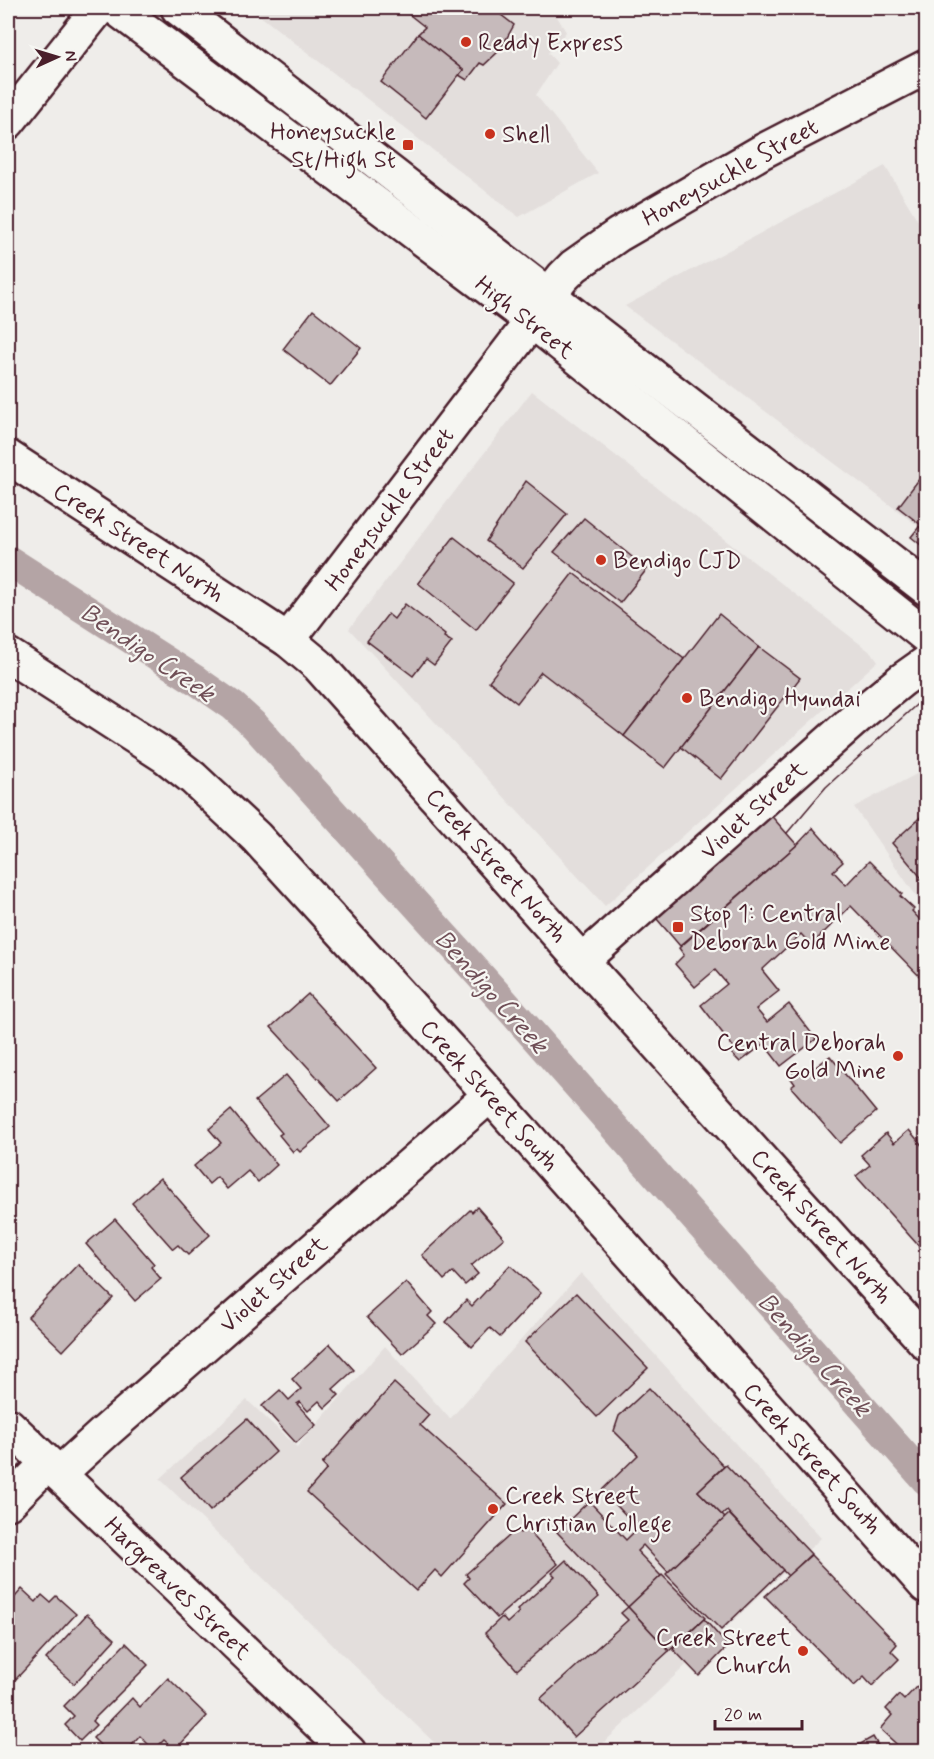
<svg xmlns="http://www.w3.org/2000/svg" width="934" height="1759" viewBox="0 0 934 1759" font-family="Mynerve,sans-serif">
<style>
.built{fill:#e3dedc}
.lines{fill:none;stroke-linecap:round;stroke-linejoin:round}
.canal{stroke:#b4a4a5;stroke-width:30}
.building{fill:#c6babb;stroke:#4a1f2b;stroke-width:1.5}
.minor-casing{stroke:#4a1f2b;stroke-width:38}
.highway-casing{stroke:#4a1f2b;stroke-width:38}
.minor{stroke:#f6f6f2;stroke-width:33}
.highway{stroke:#f6f6f2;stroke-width:33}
.tram{stroke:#4a1f2b;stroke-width:1.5}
.poi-dot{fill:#c8321e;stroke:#f6f6f2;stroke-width:2}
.labels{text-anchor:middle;stroke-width:4.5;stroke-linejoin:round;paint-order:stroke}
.poi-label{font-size:24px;fill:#4a1f2b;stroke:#f6f6f2;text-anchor:start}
.street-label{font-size:24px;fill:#4a1f2b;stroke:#f6f6f2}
.water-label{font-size:26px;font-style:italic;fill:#6f4e56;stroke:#f6f6f2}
</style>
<rect width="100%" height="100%" fill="#efedea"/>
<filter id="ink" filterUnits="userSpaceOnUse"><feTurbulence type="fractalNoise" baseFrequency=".0167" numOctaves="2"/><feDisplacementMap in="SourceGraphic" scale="12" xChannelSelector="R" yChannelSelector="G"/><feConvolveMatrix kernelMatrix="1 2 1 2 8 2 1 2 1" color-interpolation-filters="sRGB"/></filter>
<g filter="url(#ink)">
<!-- built -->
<g class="built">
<polygon points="250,8 550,8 558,18 566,32 548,53 557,63 536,95 598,173 519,217"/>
<polygon points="885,166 926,234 926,532 625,306"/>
<polygon points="532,391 873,654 878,661 605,906 349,629"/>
<polygon points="926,769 926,910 854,807"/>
<polygon points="581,1273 821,1538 595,1751 443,1751 160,1479 247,1400 297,1447 385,1346 450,1419"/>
</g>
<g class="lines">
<!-- canal -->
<polyline class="canal" points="8,560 197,681 233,706 255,726 503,1001 926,1480"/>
</g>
<!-- building -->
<g class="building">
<polygon points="401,8 492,8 514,25 500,50 484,65 480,63 467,80 459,75 463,70 418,34 425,27"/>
<polygon points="418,34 463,70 426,118 381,82"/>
<polygon points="313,310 361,348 330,386 283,349"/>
<polygon points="926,470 926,532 919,527 921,525 898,507"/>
<polygon points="526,481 567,514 523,568 486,541"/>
<polygon points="584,518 647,569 620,603 554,552"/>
<polygon points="919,527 926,532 926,549 911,537"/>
<polygon points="454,537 513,583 476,630 418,583"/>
<polygon points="573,573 684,659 624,736 541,672 517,703 489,681"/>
<polygon points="405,604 445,635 444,637 452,642 434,665 426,659 413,676 367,641 388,614 394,619"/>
<polygon points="719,614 759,647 665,768 624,736"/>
<polygon points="759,647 800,678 721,779 681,747"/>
<polygon points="767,811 797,845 680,946 651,912"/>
<polygon points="926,812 926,879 924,881 892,843"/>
<polygon points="813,828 843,862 833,871 846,885 869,861 902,894 900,896 914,909 912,911 922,922 920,924 926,930 926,943 922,948 925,952 923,956 926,960 926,983 851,906 811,945 801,934 762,970 779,991 756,1009 767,1022 789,1004 816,1039 781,1066 764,1044 740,1062 729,1051 734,1048 701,1005 727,984 715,970 695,987 675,964 684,955 679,948 797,845"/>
<polygon points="308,994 376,1068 339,1101 271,1027"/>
<polygon points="830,1056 876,1112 840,1143 791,1087 795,1084 790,1077 797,1070 804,1076"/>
<polygon points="286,1075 330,1127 300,1152 297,1149 293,1152 279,1135 282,1133 255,1101"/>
<polygon points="231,1110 277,1165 258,1182 248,1171 227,1189 217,1177 209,1184 194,1166 221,1143 209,1129"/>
<polygon points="909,1130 926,1150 926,1254 856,1176 870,1165 861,1155 886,1133 894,1143"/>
<polygon points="160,1178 210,1235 188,1255 178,1245 173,1249 132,1203"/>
<polygon points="477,1207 504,1238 471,1266 478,1274 465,1285 453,1272 444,1280 422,1255 470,1210 472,1212"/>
<polygon points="115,1219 154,1264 151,1267 161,1279 135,1301 86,1244"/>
<polygon points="78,1264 113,1298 63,1351 28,1317"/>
<polygon points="510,1265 541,1293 500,1337 490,1328 472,1347 446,1322 466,1300 472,1306"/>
<polygon points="406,1282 432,1312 428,1316 436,1324 402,1354 367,1317"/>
<polygon points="576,1293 648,1368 597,1417 525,1342"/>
<polygon points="330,1344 354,1370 333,1389 339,1395 325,1408 319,1401 308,1411 300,1402 297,1404 316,1425 296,1443 262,1406 280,1390 289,1400 301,1389 292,1379"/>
<polygon points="394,1383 429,1415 420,1425 507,1504 442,1577 435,1570 416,1591 307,1492 327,1469 322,1464"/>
<polygon points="649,1388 724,1466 698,1491 725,1518 668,1572 643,1545 637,1551 661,1576 628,1607 557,1532 589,1501 626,1540 638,1528 602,1490 638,1455 614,1431 619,1416"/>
<polygon points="247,1419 276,1452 210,1511 181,1477"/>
<polygon points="726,1465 811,1554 788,1576 727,1511 722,1515 698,1491"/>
<polygon points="729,1514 783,1570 721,1630 666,1574"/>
<polygon points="526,1528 558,1564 497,1618 464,1583 469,1578 466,1574 517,1529 520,1533"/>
<polygon points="811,1555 897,1644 891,1651 899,1659 872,1686 864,1677 854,1686 765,1596"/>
<polygon points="566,1560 599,1597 517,1670 485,1633 502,1617 507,1623 519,1612 517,1610 555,1576 552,1573"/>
<polygon points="662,1575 705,1618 669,1651 628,1607"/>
<polygon points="22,1589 36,1602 42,1595 50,1602 56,1596 76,1614 16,1679 8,1671 8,1605"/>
<polygon points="628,1607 669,1651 574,1737 540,1699 628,1620 621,1613"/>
<polygon points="87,1614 115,1639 74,1684 46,1659"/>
<polygon points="704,1619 728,1646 699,1676 673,1649"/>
<polygon points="126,1643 148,1665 92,1721 96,1725 80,1741 65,1725 74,1716 64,1706"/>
<polygon points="168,1678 207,1716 175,1750 164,1740 154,1750 140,1736 126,1752 107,1752 93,1738 132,1698 140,1707"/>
<polygon points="916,1687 926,1696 926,1752 905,1752 880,1729 892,1715 886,1709 899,1695 904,1700"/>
<polygon points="873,1737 882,1752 809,1752 809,1746 857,1746"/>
</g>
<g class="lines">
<defs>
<g id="minor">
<polyline points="8,122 99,8"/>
<polyline points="548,296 563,277 574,266 618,235 763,151 926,67"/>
<polyline points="8,457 288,640 318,665 571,949 926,1343"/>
<polyline points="288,640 532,321"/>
<polyline points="8,655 165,756 193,778 256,837 451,1051 926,1586"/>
<polyline points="582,961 864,711 902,680 926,663"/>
<polyline points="8,1425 349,1752"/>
<polyline points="59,1474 104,1433 489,1096"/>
<polyline points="8,1503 47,1464"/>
</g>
<g id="highway">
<polyline points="116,8 532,321 926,636"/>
<polyline points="178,8 926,588"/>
</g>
</defs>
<!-- minor casing -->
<use href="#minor" class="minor-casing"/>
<!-- highway casing -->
<use href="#highway" class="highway-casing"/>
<!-- minor -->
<use href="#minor" class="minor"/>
<!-- highway -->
<use href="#highway" class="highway"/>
<!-- tram -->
<polyline class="tram" points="787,833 826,787 926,696"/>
</g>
</g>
<!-- markers -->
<g class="poi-dot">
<circle cx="466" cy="42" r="6"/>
<circle cx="490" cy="134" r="6"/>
<rect x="402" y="139" width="12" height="12" rx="3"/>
<circle cx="601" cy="560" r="6"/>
<circle cx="687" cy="698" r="6"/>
<rect x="672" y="921" width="12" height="12" rx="3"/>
<circle cx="898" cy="1056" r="6"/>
<circle cx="493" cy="1509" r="6"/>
<circle cx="803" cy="1651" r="6"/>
</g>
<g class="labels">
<!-- poi labels -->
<g class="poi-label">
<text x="478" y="50">Reddy Express</text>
<text x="396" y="139" text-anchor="end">Honeysuckle<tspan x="396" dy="28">St/High St</tspan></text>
<text x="502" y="142">Shell</text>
<text x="613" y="568">Bendigo CJD</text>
<text x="699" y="706">Bendigo Hyundai</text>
<text x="690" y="921">Stop 1: Central<tspan x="690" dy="28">Deborah Gold Mine</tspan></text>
<text x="886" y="1050" text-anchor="end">Central Deborah<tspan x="886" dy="28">Gold Mine</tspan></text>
<text x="505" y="1503">Creek Street<tspan x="505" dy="28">Christian College</tspan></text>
<text x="791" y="1645" text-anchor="end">Creek Street<tspan x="791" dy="28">Church</tspan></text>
</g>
<!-- street labels -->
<g class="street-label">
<text transform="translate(730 172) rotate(-29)" y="8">Honeysuckle Street</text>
<text transform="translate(525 317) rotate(38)" y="8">High Street</text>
<text transform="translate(389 509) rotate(-53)" y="8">Honeysuckle Street</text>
<text transform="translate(139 542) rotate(33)" y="8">Creek Street North</text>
<text transform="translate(753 810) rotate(-42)" y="8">Violet Street</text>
<text transform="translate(497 865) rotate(48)" y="8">Creek Street North</text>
<text transform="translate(490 1095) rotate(48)" y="8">Creek Street South</text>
<text transform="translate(822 1226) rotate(48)" y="8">Creek Street North</text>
<text transform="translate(273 1284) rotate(-41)" y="8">Violet Street</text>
<text transform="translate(813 1458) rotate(48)" y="8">Creek Street South</text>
<text transform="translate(178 1588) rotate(44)" y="8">Hargreaves Street</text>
</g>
<!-- water labels -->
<g class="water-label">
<text transform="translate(148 652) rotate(34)" y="9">Bendigo Creek</text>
<text transform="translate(492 991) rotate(48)" y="9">Bendigo Creek</text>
<text transform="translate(815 1354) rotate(48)" y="9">Bendigo Creek</text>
</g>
</g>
<!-- margin -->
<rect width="934" height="1759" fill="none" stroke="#f6f6f2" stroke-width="30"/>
<rect x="15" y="15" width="904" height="1729" fill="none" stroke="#4a1f2b" stroke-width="2" filter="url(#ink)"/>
<!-- north arrow -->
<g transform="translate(57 57) rotate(86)" stroke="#f6f6f2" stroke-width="4.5" paint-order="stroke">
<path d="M0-4.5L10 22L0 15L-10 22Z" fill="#4a1f2b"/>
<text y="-9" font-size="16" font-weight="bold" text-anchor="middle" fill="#4a1f2b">N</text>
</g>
<!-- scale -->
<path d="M715 1720v9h87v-9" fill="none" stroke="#4a1f2b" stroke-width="3"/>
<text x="724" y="1720" font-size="18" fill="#4a1f2b" stroke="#f6f6f2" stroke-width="4.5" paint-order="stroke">20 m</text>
</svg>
